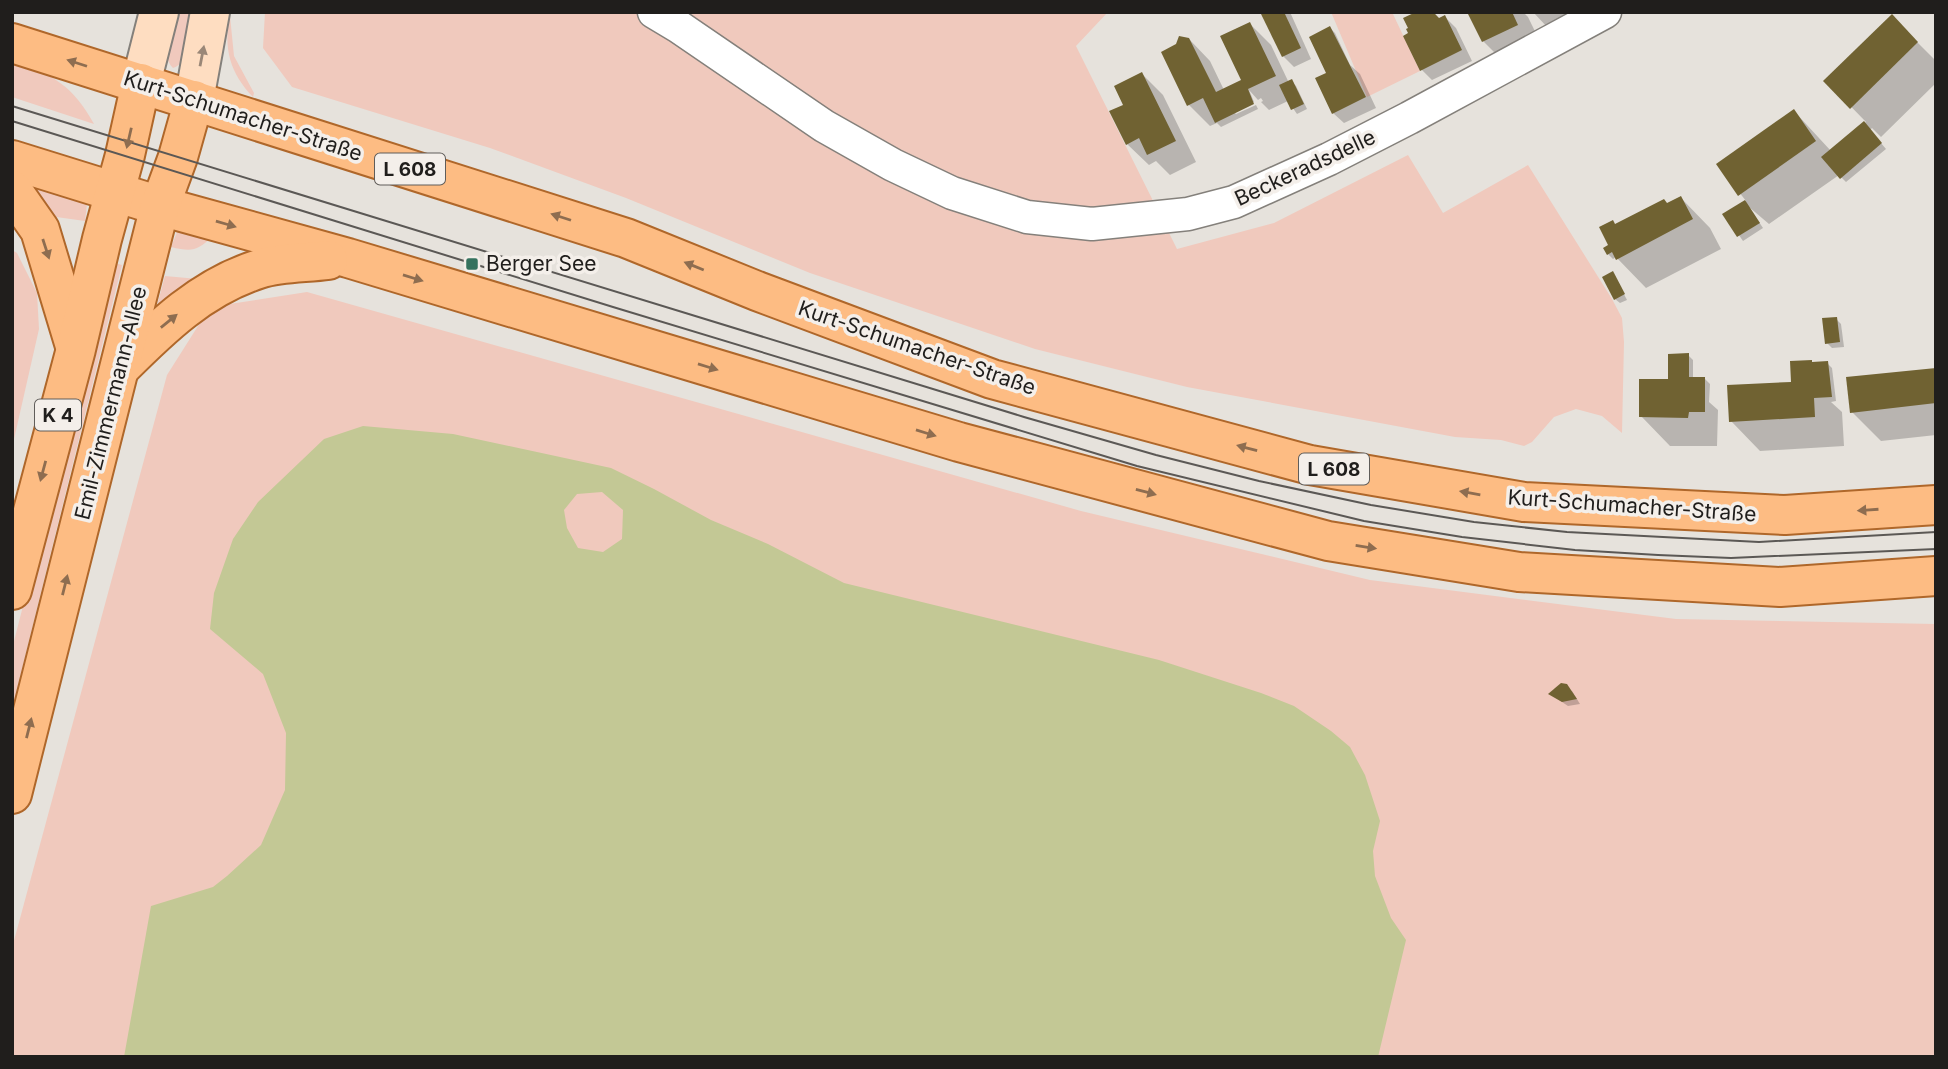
<svg xmlns="http://www.w3.org/2000/svg" width="1948" height="1069" viewBox="0 0 1948 1069" font-family="Inter,sans-serif">
<style>
.green{fill:#f0c9bd}
.water{fill:#c3c895;fill-rule:evenodd}
.shadow{fill:#0003}
.building{fill:#706232}
.lines{fill:none;stroke-linecap:round;stroke-linejoin:round}
.street-casing{stroke:#84807b;stroke-width:35}
.secondary-casing{stroke:#84807b;stroke-width:42}
.primary-casing{stroke:#af672a;stroke-width:42}
.street{stroke:#fff;stroke-width:32}
.secondary{stroke:#feddc1;stroke-width:38}
.primary{stroke:#fdbc83;stroke-width:38}
.tram{stroke:#5b5855;stroke-width:2}
.oneway{fill:#9a8777}
.oneway2{fill:#8e6d50}
.poi-dot{fill:#35725e;stroke:#f4efea;stroke-width:2.5}
.labels{text-anchor:middle;stroke-width:7;stroke-linejoin:round;paint-order:stroke}
.shield{fill:#f4efea;stroke:#605d5a;stroke-width:2}
.shield-label{font-size:19px;font-weight:bold;fill:#201e1c}
.street-label{font-size:21px;fill:#201e1c;stroke:#f4efea}
.poi-label{font-size:21px;fill:#201e1c;stroke:#f4efea;text-anchor:start}
</style>
<rect width="100%" height="100%" fill="#e6e2dc"/>
<!-- green -->
<g class="green">
<path d="M176,12h18c-3,17 -3,51 -21,56 -14,-14 -1,-39 3,-56z"/>
<polygon points="265,12 1108,12 1076,46 1177,249 1274,223 1408,155 1443,213 1528,165 1612,299 1622,318 1624,342 1622,433 1602,416 1576,409 1554,417 1532,442 1524,446 1501,440 1455,437 1187,387 1035,349 810,273 626,198 490,148 292,87 263,48"/>
<polygon points="1331,12 1392,12 1420,71 1367,97"/>
<path d="M230,16l4,40 20,37 -1,4c-23,-24 -30,-49 -23,-81z"/>
<path d="M12,61c41,13 61,25 82,63l-82,-27z"/>
<polygon points="31,182 83,199 87,204 85,221 42,215"/>
<path d="M178,230l35,6c-16,15 -21,16 -42,11z"/>
<polygon points="12,250 17,253 37,293 39,329 12,448"/>
<polygon points="111,262 122,265 19,681 12,723 12,649"/>
<polygon points="165,276 198,279 158,312 157,306"/>
<polygon points="307,292 1081,511 1370,580 1676,619 1936,624 1936,1057 12,1057 12,948 167,375 210,307"/>
</g>
<!-- water -->
<path class="water" d="M363,426l90,8 158,34 43,21 57,31 57,24 76,39 315,77 102,33 33,13 37,25 19,16 15,28 15,46 -7,30 2,25 16,42 15,22 -28,117h-1254l27,-151 62,-19 14,-11 34,-31 24,-55 1,-57 -23,-59 -53,-45 4,-36 19,-54 25,-37 66,-63zM602,492l21,18 -1,29 -19,13 -25,-4 -11,-20 -3,-18 13,-16z"/>
<!-- shadow -->
<g class="shadow">
<polygon points="1262,12 1290,12 1311,59 1294,67 1283,56"/>
<polygon points="1420,12 1434,12 1440,20 1445,17 1456,28 1472,61 1432,80 1421,69 1410,34"/>
<polygon points="1469,12 1523,12 1528,17 1546,54 1513,71 1483,41"/>
<polygon points="1533,12 1598,12 1563,44"/>
<polygon points="1892,17 1936,61 1936,83 1881,137 1872,128 1870,130 1886,149 1846,182 1839,175 1769,224 1749,207 1763,228 1743,241 1725,215 1746,201 1718,165 1794,111 1831,151 1866,122 1826,81"/>
<polygon points="1250,24 1271,45 1289,83 1291,81 1296,86 1307,109 1297,114 1288,101 1269,110 1261,102 1263,101 1261,98 1258,100 1249,90 1254,102 1234,112 1236,114 1256,105 1258,109 1221,127 1217,123 1210,126 1189,105 1189,39 1210,61 1224,90 1241,82"/>
<polygon points="1330,28 1335,33 1350,65 1360,74 1376,108 1344,123 1333,113 1329,73"/>
<polygon points="1142,74 1163,95 1196,162 1170,175 1156,161 1149,165 1127,144 1125,106"/>
<polygon points="1681,198 1710,228 1721,249 1646,288 1616,257 1613,259 1608,254 1608,247 1616,226"/>
<polygon points="1613,273 1627,300 1620,303 1615,299"/>
<polygon points="1836,319 1841,324 1844,347 1832,348 1827,343"/>
<polygon points="1688,355 1693,360 1693,379 1705,379 1710,384 1709,402 1718,410 1717,446 1670,446 1641,416"/>
<polygon points="1827,363 1832,368 1836,401 1831,402 1842,412 1844,446 1760,451 1731,421"/>
<polygon points="1936,370 1936,435 1881,441 1852,412"/>
<polygon points="1572,691 1580,704 1568,706 1550,694"/>
</g>
<!-- building -->
<g class="building">
<polygon points="1260,12 1284,12 1301,48 1282,57"/>
<polygon points="1416,12 1433,12 1439,18 1445,15 1462,50 1420,71 1403,36 1408,33 1406,29 1408,28 1403,18"/>
<polygon points="1467,12 1512,12 1518,25 1482,42"/>
<polygon points="1892,14 1918,42 1850,109 1823,81"/>
<polygon points="1250,22 1276,76 1248,89 1254,104 1215,123 1203,98 1187,106 1161,52 1176,44 1179,36 1189,38 1216,92 1241,80 1220,36"/>
<polygon points="1330,26 1366,97 1332,114 1315,78 1326,73 1309,37"/>
<polygon points="1142,72 1176,141 1147,155 1139,138 1126,145 1109,111 1123,105 1114,86"/>
<polygon points="1292,79 1304,104 1291,110 1279,85"/>
<polygon points="1794,109 1816,141 1738,196 1716,164"/>
<polygon points="1864,121 1882,143 1840,179 1821,157"/>
<polygon points="1681,196 1693,219 1616,260 1612,252 1607,255 1603,248 1608,245 1599,227 1613,220 1615,224 1664,199 1667,203"/>
<polygon points="1745,200 1760,223 1737,237 1722,214"/>
<polygon points="1613,271 1625,294 1614,300 1602,277"/>
<polygon points="1837,317 1840,342 1825,344 1822,318"/>
<polygon points="1689,353 1689,377 1705,377 1705,412 1689,412 1688,418 1639,417 1639,379 1668,379 1668,354"/>
<polygon points="1812,360 1812,362 1828,361 1832,397 1814,398 1815,417 1729,422 1727,385 1791,382 1790,361"/>
<polygon points="1936,368 1936,403 1850,413 1846,377"/>
<polygon points="1561,683 1567,684 1577,699 1562,702 1548,694"/>
</g>
<g class="lines">
<defs>
<polyline id="street" points="654,12 679,27 824,126 893,165 952,193 1027,217 1092,224 1188,214 1234,202 1329,159 1409,118 1605,12"/>
<g id="secondary">
<polyline points="141,83 159,12"/>
<polyline points="194,100 210,12"/>
</g>
<g id="primary">
<polyline points="12,43 626,238 757,291 992,379 1310,465 1524,502 1785,515 1936,505"/>
<polyline points="12,160 160,206 348,258 959,442 1328,541 1519,572 1780,587 1936,576"/>
<polyline points="12,190 40,230 75,346"/>
<path d="M120,368c41,-41 82,-81 139,-99 21,-7 47,-6 69,-9"/>
<polyline points="12,590 76,349 102,239 125,155 141,83"/>
<polyline points="12,794 160,206 178,157 194,100"/>
</g>
</defs>
<!-- street casing -->
<use href="#street" class="street-casing"/>
<!-- secondary casing -->
<use href="#secondary" class="secondary-casing"/>
<!-- primary casing -->
<use href="#primary" class="primary-casing"/>
<!-- street -->
<use href="#street" class="street"/>
<!-- secondary -->
<use href="#secondary" class="secondary"/>
<!-- primary -->
<use href="#primary" class="primary"/>
<!-- tram -->
<g class="tram">
<polyline points="12,106 1024,417 1156,455 1259,481 1371,505 1474,522 1567,532 1759,542 1936,532"/>
<polyline points="12,121 613,307 1137,466 1364,521 1462,537 1575,550 1658,555 1731,558 1936,549"/>
</g>
</g>
<!-- one-way arrows -->
<defs><path id="oneway-solid" d="M-6-.8H1V-3.2L6.5 0L1 3.2V.8H-6Z" transform="scale(1.75)"/></defs>
<use class="oneway" href="#oneway-solid" transform="translate(202 56) rotate(-79)"/>
<g class="oneway2">
<use href="#oneway-solid" transform="translate(77 63) rotate(-162)"/>
<use href="#oneway-solid" transform="translate(129 138) rotate(103)"/>
<use href="#oneway-solid" transform="translate(561 217) rotate(-162)"/>
<use href="#oneway-solid" transform="translate(226 224) rotate(16)"/>
<use href="#oneway-solid" transform="translate(46 249) rotate(72)"/>
<use href="#oneway-solid" transform="translate(694 266) rotate(-158)"/>
<use href="#oneway-solid" transform="translate(413 278) rotate(17)"/>
<use href="#oneway-solid" transform="translate(169 321) rotate(-39)"/>
<use href="#oneway-solid" transform="translate(708 367) rotate(17)"/>
<use href="#oneway-solid" transform="translate(926 433) rotate(17)"/>
<use href="#oneway-solid" transform="translate(1247 448) rotate(-165)"/>
<use href="#oneway-solid" transform="translate(43 471) rotate(105)"/>
<use href="#oneway-solid" transform="translate(1146 492) rotate(15)"/>
<use href="#oneway-solid" transform="translate(1470 493) rotate(-170)"/>
<use href="#oneway-solid" transform="translate(1868 510) rotate(176)"/>
<use href="#oneway-solid" transform="translate(1366 547) rotate(9)"/>
<use href="#oneway-solid" transform="translate(65 585) rotate(-76)"/>
<use href="#oneway-solid" transform="translate(29 728) rotate(-76)"/>
</g>
<!-- markers -->
<rect class="poi-dot" x="465" y="257" width="14" height="14" rx="3.5"/>
<g class="labels">
<!-- shield labels -->
<g class="shield">
<rect x="375" y="153.5" width="70" height="31" rx="5"/>
<rect x="35" y="399.5" width="46" height="31" rx="5"/>
<rect x="1299" y="453.5" width="70" height="31" rx="5"/>
</g>
<g class="shield-label">
<text x="410" y="176">L 608</text>
<text x="58" y="422">K 4</text>
<text x="1334" y="476">L 608</text>
</g>
<!-- street labels -->
<g class="street-label">
<text transform="translate(243 116) rotate(18)" y="7">Kurt-Schumacher-Straße</text>
<text transform="translate(1305 168) rotate(-25)" y="7">Beckeradsdelle</text>
<text transform="translate(917 348) rotate(19)" y="7">Kurt-Schumacher-Straße</text>
<text transform="translate(111 403) rotate(-76)" y="7">Emil-Zimmermann-Allee</text>
<text transform="translate(1632 506) rotate(4)" y="7">Kurt-Schumacher-Straße</text>
</g>
<!-- poi labels -->
<g class="poi-label">
<text x="486" y="271">Berger See</text>
</g>
</g>
<!-- border -->
<rect width="1948" height="1069" fill="none" stroke="#201e1c" stroke-width="28"/>
</svg>
